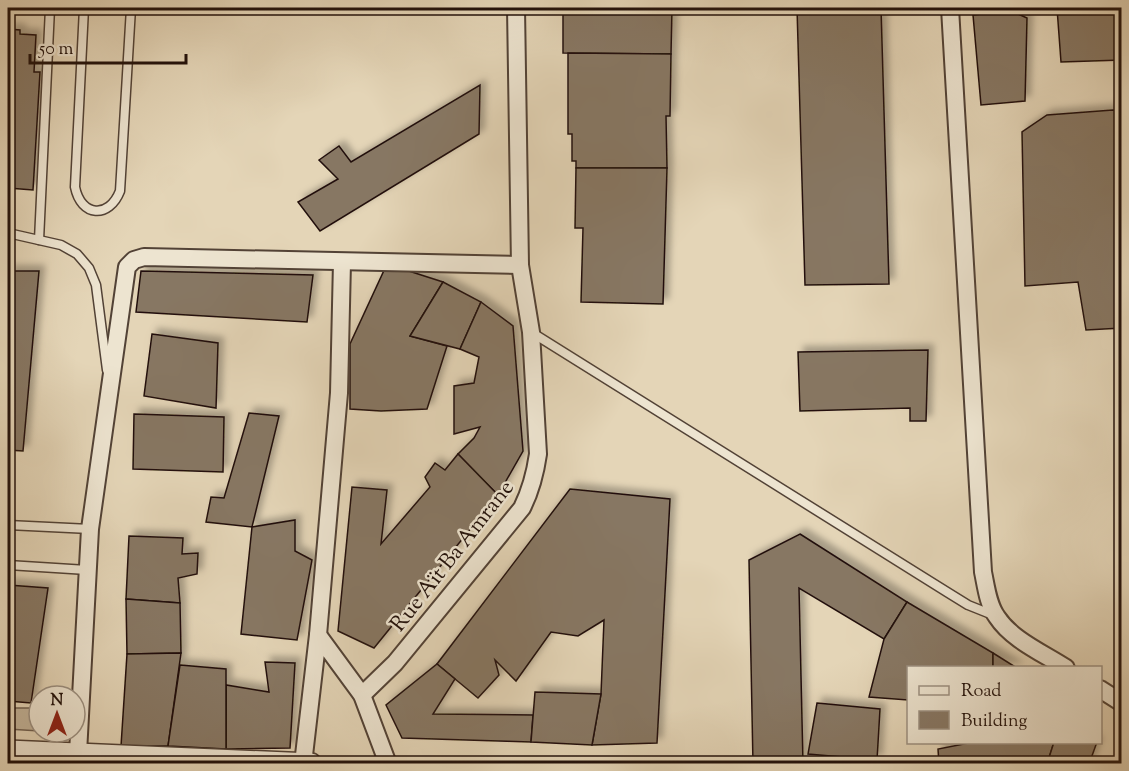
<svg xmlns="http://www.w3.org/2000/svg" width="1129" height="771" viewBox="0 0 1129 771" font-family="'Sorts Mill Goudy',serif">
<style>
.green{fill:#c3b49a;stroke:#726252;stroke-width:1.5}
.building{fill:#877764;stroke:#22110b;stroke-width:1.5;filter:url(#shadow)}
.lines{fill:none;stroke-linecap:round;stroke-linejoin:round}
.service-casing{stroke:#524236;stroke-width:11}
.minor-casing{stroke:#524236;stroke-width:20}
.tertiary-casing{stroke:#524236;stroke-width:24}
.service{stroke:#ede4d0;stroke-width:8}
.minor{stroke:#ede4d0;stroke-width:16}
.tertiary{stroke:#ede4d0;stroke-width:21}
.tram{stroke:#22110b;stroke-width:1.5}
.labels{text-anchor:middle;stroke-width:5;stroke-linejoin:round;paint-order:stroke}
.street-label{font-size:22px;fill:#22110b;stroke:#ede4d0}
</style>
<defs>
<filter id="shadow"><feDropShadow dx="5.5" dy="-5.5" stdDeviation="3" flood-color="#0004"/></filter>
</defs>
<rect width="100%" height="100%" fill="#e4d5b7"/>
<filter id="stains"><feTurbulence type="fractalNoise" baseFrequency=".00333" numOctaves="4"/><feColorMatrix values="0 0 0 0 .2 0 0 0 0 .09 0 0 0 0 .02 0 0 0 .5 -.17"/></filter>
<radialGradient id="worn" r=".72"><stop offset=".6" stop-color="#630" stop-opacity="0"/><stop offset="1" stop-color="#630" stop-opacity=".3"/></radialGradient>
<!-- green -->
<polygon class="green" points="8,708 39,708 39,731 8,729"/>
<!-- building -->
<g class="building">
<polygon points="563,8 672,8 671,54 563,53"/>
<polygon points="797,8 881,8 889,284 805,285"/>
<polygon points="982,8 1018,8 1018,14 1027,18 1025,101 981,105 973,15 981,14"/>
<polygon points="1057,8 1122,8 1122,60 1061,62"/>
<polygon points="8,29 20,30 20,34 36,35 34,72 40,72 33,190 8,188"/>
<polygon points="568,53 671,54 670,116 666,116 667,168 576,168 576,161 572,161 572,134 568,134"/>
<polygon points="480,85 479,134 320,231 298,202 338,179 319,160 339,146 351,162"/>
<polygon points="1113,110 1122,111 1122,328 1086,330 1078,282 1025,286 1022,132 1047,115"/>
<polygon points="576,168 667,168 663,304 581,302 583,228 575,228"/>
<polygon points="387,264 443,282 410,336 447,346 427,409 381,411 350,409 350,344"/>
<polygon points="8,271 39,271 23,451 8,450"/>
<polygon points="141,271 313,275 307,322 136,312"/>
<polygon points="443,282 481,302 460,349 410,336"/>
<polygon points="481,302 513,326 523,451 498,495 458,454 474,438 480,427 454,434 454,386 474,383 479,357 460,349"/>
<polygon points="152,334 218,343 216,408 144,396"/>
<polygon points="928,350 926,421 910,421 910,408 800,411 798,352"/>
<polygon points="249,413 279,416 252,527 206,522 211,497 224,498"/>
<polygon points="134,414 224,417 223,472 133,469"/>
<polygon points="458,454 498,495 374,648 338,631 352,487 387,490 381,544 430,487 425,477 435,463 445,470"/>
<polygon points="570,489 670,499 657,743 592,745 601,694 604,620 578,636 551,632 516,681 495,660 499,675 478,698 437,664"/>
<polygon points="295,520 295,551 312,560 297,640 241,634 252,527"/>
<polygon points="800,534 907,602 884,639 799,588 803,764 753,764 749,560"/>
<polygon points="129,536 183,538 182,554 198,553 197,574 178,578 180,603 126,599"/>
<polygon points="8,585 48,588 31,703 8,701"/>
<polygon points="126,599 180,603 181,653 127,654"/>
<polygon points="907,602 993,653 993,668 908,668 908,700 869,697 884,639"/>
<polygon points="181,653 168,746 121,746 127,654"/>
<polygon points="993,653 1017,668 993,668"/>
<polygon points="265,662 295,663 290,748 226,749 226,685 269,692"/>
<polygon points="437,664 455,679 433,714 533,715 531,742 402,738 386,705"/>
<polygon points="180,665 226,669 226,749 168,746"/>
<polygon points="535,692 601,694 592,745 531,742"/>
<polygon points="817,703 880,709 877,760 808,754"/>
<polygon points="974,742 1054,742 1047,764 939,764 938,749"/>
<polygon points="1054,742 1097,742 1089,764 1047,764"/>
</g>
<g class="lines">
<defs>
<g id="service">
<path d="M84,8l-9,179c6,30 34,32 45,4l11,-183"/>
<polyline points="8,233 61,245 77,254 89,268 96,285 107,370"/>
<polyline points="39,240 50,8"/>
<polyline points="531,332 947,592 968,605 993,615"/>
<polyline points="8,525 90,529"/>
<polyline points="8,565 87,570"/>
</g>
<g id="minor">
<path d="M950,8l33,564c3,14 5,33 14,45 15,23 46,36 69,51"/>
<polyline points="318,635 339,393 342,262"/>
<polyline points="1100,689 1122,703"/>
<path d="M362,695l33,-32 127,-155c9,-18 13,-33 16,-54l-7,-122 -11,-67 -4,-257"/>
<polyline points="78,753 90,529 127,267 134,260 144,257 520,265"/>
<polyline points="303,764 318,635 362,695 388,764"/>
</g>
<polyline id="tertiary" points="8,751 311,764"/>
</defs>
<!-- service casing -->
<use href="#service" class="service-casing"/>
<!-- minor casing -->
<use href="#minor" class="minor-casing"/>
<!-- tertiary casing -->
<use href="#tertiary" class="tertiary-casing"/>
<!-- service -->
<use href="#service" class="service"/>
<!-- minor -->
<use href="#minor" class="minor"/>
<!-- tertiary -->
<use href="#tertiary" class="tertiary"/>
<!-- tram -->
<polyline class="tram" points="8,759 105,764"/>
</g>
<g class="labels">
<!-- street labels -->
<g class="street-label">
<text transform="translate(451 555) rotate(-52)" y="8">Rue Aït Ba Amrane</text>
</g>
</g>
<!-- margin -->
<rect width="1129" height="771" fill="none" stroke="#e4d5b7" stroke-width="30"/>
<rect x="9" y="9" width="1111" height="753" fill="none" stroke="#22110b" stroke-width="3"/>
<rect x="15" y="15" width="1099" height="741" fill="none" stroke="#22110b" stroke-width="1.5"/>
<!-- legend -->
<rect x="907" y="666" width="195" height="78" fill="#ede4d0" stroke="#9c9081" stroke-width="1.5"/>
<rect x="919" y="686" width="30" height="9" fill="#ede4d0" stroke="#9c9081" stroke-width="1.5"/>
<text x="961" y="696" font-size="18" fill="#22110b">Road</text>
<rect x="919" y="711" width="30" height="18" fill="#877764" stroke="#9c9081" stroke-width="1.5"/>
<text x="961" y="726" font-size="18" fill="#22110b">Building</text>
<!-- north arrow -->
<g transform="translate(57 714)"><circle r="28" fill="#ede4d0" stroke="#9c9081" stroke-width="1.5"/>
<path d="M0-4.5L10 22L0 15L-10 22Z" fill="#8f2418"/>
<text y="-9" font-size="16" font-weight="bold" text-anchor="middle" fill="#22110b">N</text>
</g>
<!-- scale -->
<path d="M30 54v9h156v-9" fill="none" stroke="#22110b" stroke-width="3"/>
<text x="39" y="54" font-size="18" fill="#22110b" stroke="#ede4d0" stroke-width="4.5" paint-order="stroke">50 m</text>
<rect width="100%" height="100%" filter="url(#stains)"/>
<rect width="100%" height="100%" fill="url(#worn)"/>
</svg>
